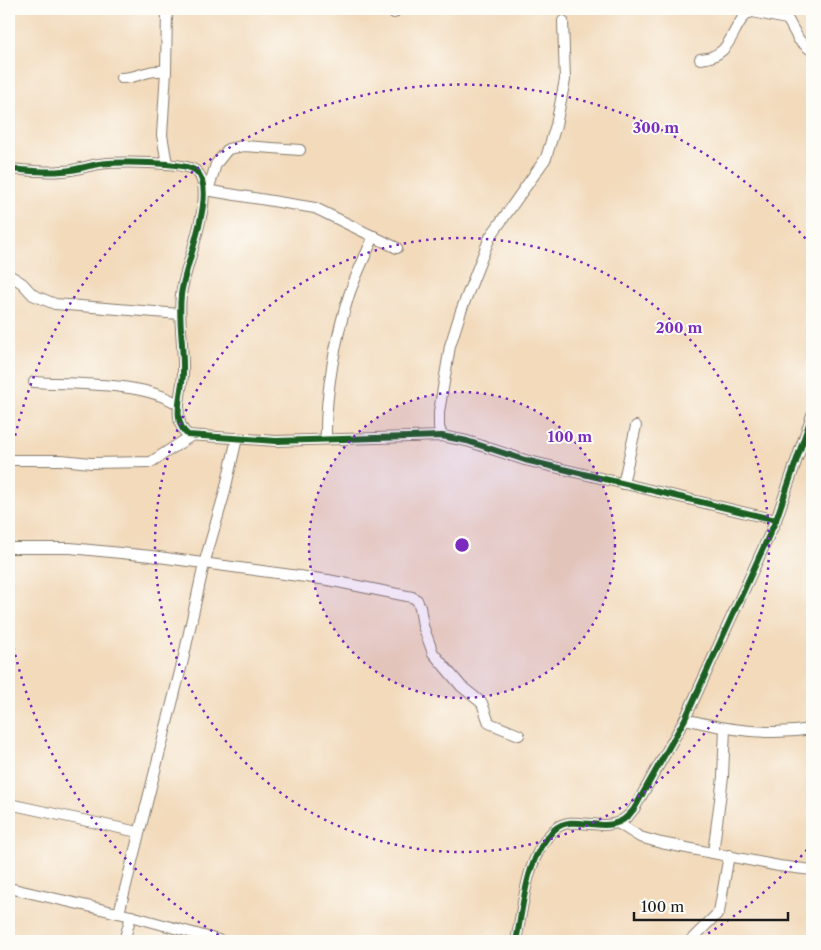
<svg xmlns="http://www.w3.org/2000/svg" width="821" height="950" viewBox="0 0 821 950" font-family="'Libre Caslon Text',serif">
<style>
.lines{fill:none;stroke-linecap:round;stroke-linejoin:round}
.street-casing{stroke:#877b6c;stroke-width:12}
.street{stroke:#fff;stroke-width:10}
.cycleway-casing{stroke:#fdfcf7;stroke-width:9}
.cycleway{stroke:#1b5e20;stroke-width:6}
.ring{fill:none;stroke:#7b2cbf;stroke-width:2.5;stroke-dasharray:2.5 5}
.centre{fill:#7b2cbf;stroke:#fdfcf7;stroke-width:2.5}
.ring-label{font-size:15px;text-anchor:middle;font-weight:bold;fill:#7b2cbf;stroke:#fdfcf7;stroke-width:4;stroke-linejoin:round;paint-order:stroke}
</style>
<rect width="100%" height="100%" fill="#fdfcf7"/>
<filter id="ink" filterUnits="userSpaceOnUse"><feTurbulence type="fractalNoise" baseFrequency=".02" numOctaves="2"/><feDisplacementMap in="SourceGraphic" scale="10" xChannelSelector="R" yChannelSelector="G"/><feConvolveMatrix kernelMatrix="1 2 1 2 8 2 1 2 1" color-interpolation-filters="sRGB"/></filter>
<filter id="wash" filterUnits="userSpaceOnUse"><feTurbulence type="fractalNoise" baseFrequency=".0096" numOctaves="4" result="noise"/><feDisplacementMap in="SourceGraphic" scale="20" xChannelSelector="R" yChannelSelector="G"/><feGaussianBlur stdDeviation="1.12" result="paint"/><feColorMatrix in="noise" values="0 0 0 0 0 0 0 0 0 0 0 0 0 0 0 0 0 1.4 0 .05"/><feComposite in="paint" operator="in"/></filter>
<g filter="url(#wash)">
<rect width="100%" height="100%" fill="#f2dabb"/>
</g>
<g filter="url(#ink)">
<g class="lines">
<defs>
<g id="street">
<polyline points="167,9 166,71 162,135 167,164"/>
<polyline points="394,9 394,13"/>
<polyline points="782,9 799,40 812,51"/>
<path d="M700,59c32,-3 29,-26 46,-45l7,-2 33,7"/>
<path d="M121,78c19,0 24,-9 45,-7"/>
<path d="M9,169c17,1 35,4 53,2 12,0 24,-5 37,-7 17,-2 85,-3 97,7 23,19 -12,95 -15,124 -3,26 3,52 2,79 -1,18 -12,48 5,61l88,6 166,-5 25,5 58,19 251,60"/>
<polyline points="205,190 315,208 397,248"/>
<polyline points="208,191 216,164 228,149 243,146 300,150"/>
<polyline points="9,275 22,283 33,295 55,304 180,314"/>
<path d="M34,382c43,3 110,-1 145,23"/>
<polyline points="442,436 439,427 439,412 450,346 461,311 490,237 546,158 556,125 565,80 563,21"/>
<path d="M326,439c-1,-44 10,-105 24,-147 7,-19 16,-38 24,-56"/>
<polyline points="9,460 61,460 91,463 151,462 191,436"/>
<polyline points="623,484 636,426"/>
<polyline points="9,548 70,548 151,556 328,580 412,597 417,600 420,607 423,626 433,653 461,686 482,703 489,723 519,735"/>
<path d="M685,719c43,11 83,17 127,10"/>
<polyline points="9,804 138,832"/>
<polyline points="619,824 640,837 661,843 779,866 812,870"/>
<polyline points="713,853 723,777 725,728"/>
<polyline points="9,888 131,916 222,941"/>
<polyline points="119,913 183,660 204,564 224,495 237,438"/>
<polyline points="124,941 131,916"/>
<path d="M516,941c8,-36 9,-83 38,-111 22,-21 56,13 80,-21l51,-90 91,-199 36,-105"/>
<polyline points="690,941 719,912 729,855"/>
</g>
</defs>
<!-- street casing -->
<use href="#street" class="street-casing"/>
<!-- street -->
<use href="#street" class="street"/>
<defs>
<g id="cycleway">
<path d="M9,169c17,1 35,4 53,2 12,0 24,-5 37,-7 17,-2 85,-3 97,7 23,19 -12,95 -15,124 -3,26 3,52 2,79 -1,18 -12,48 5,61l88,6 166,-5 25,5 58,19 251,60"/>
<path d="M516,941c8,-36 9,-83 38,-111 22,-21 56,13 80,-21l51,-90 91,-199 36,-105"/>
</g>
</defs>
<!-- cycleway casing -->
<use href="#cycleway" class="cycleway-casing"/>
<!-- cycleway -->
<use href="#cycleway" class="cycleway"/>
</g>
</g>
<!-- distance rings -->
<circle cx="462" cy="545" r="153" fill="#7b2cbf" fill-opacity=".12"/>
<g class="ring">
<circle cx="462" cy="545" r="153"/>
<circle cx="462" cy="545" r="307"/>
<path d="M812 844A460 460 0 0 1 699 939M225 939A460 460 0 0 1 9 625M9 465A460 460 0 0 1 812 246"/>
</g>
<circle cx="462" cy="545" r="8" class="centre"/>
<g class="ring-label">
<text x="656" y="133">300 m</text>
<text x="679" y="333">200 m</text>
<text x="570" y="442">100 m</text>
</g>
<!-- margin -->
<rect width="821" height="950" fill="none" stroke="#fdfcf7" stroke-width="30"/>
<!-- scale -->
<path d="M634 912v8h154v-8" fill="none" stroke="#1c1c1c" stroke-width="2.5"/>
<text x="641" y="912" font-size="15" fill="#1c1c1c" stroke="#fdfcf7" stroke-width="4" paint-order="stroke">100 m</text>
</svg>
